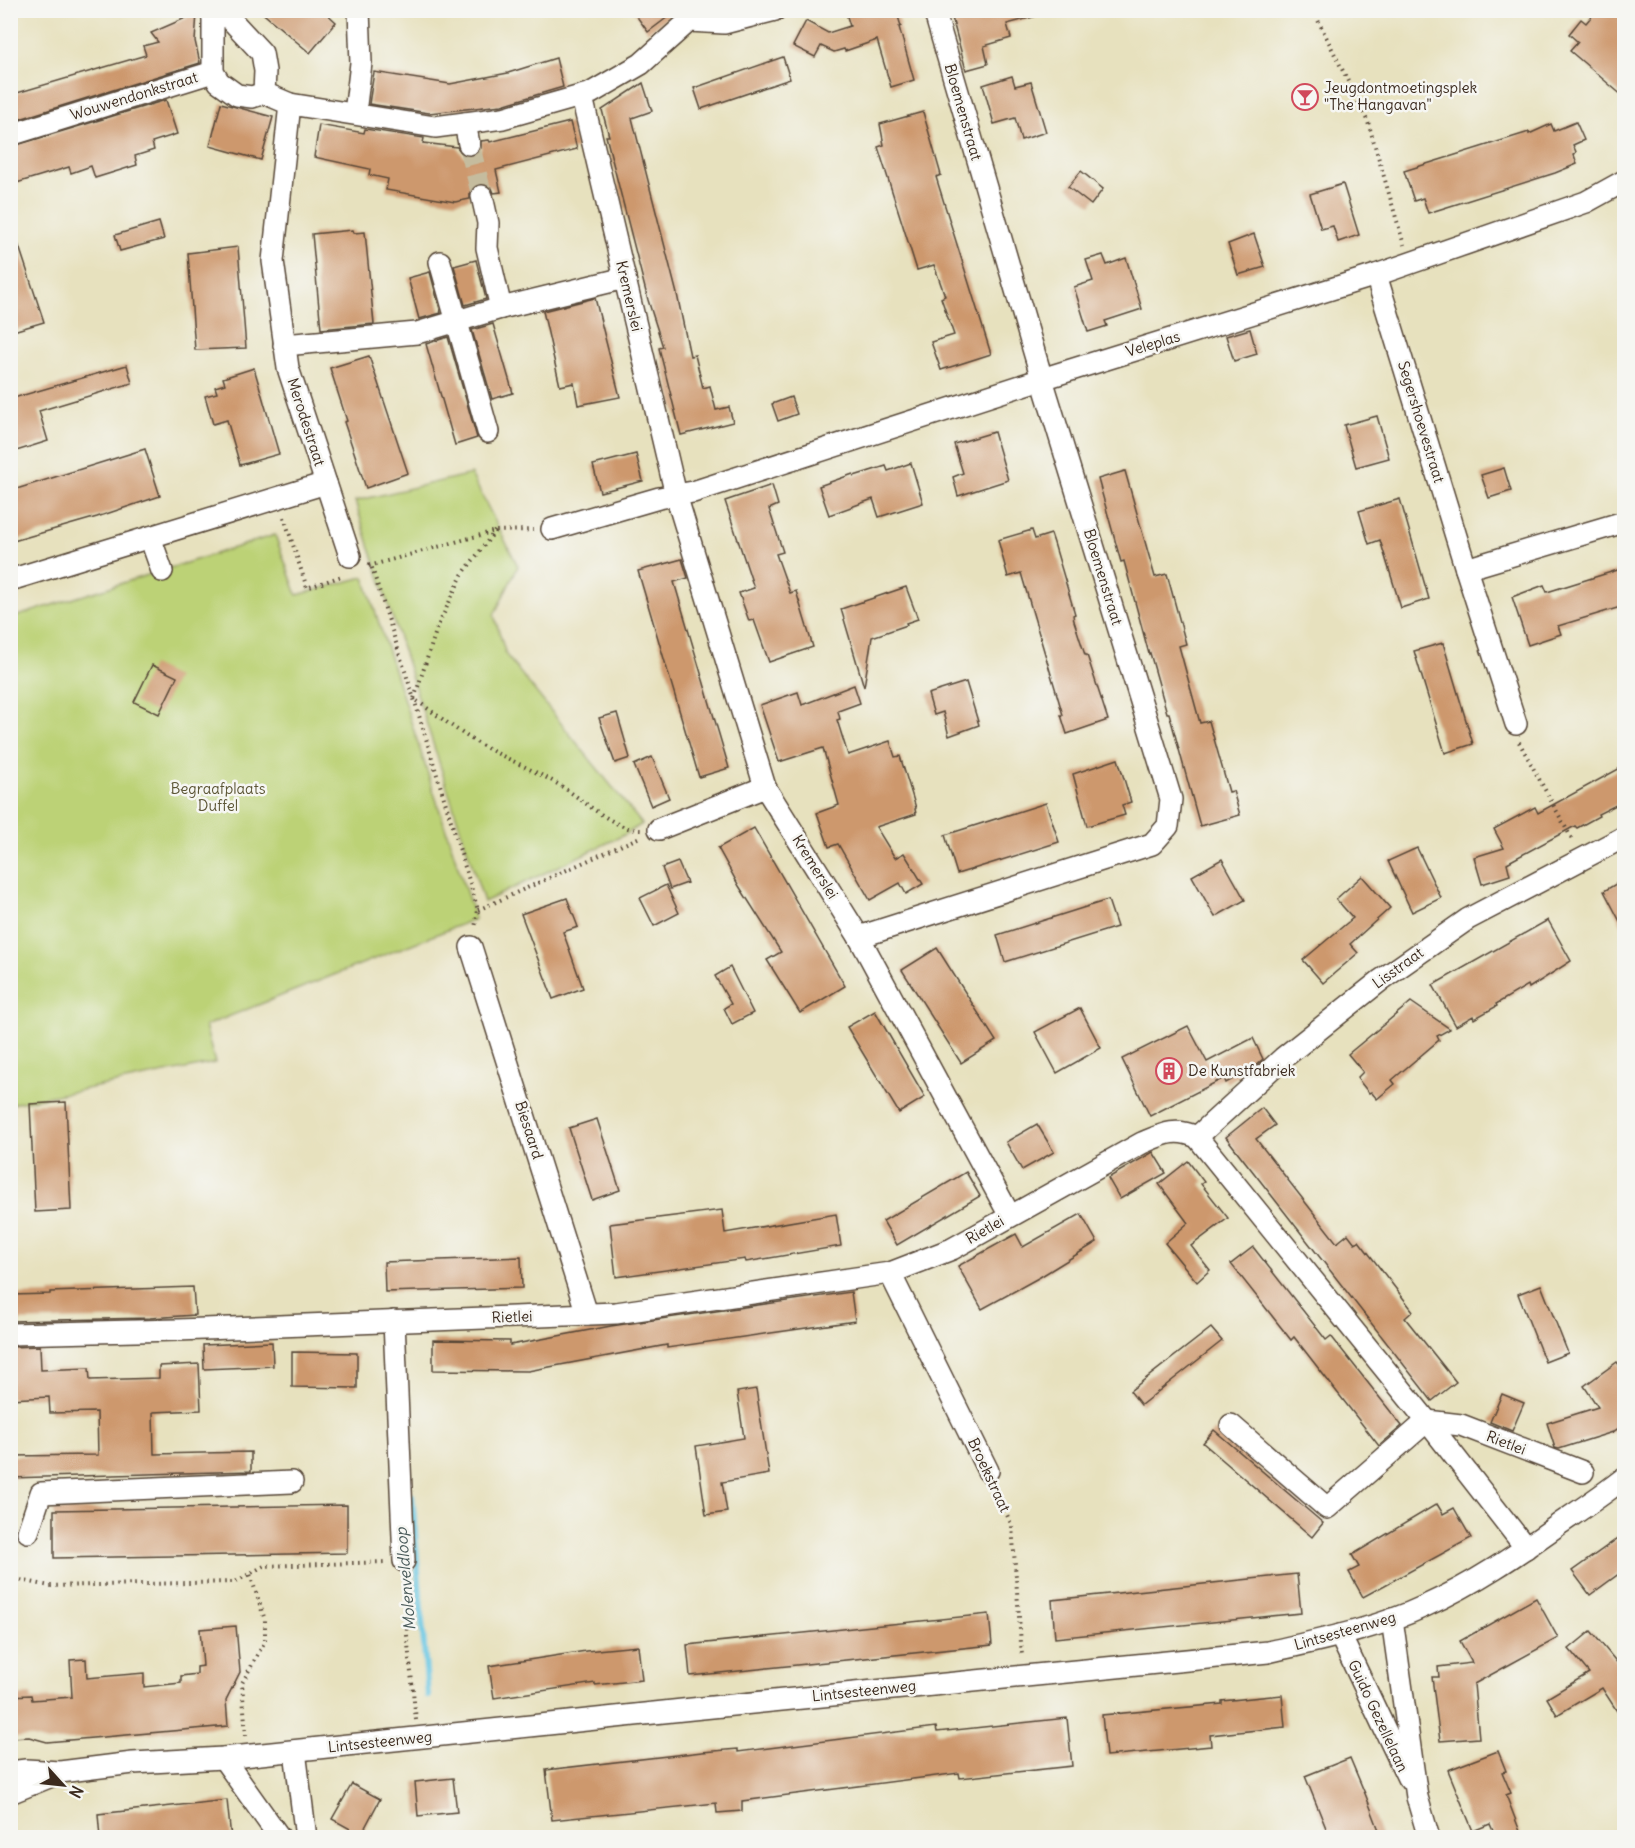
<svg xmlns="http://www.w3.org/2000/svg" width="1635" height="1848" viewBox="0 0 1635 1848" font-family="Delius,sans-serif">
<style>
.green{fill:#bcd276;stroke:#7c7e4a;stroke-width:1.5}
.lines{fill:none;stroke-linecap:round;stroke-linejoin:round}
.stream{stroke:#65c6e3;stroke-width:6}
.building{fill:#cd986d}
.minor-tunnel{stroke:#c5bc9e;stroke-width:21;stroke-dasharray:21 10;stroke-linecap:butt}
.minor-casing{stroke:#554536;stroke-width:24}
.path{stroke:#554536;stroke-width:4;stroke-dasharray:1.5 4.5;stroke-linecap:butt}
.minor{stroke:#fff;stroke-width:21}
.labels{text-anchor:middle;stroke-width:5;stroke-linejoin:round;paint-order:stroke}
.poi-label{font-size:15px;fill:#3b2a1e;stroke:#f6f6f2;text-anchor:start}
.street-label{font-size:15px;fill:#3b2a1e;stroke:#f6f6f2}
.park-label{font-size:15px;fill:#5b5434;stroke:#f6f6f2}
.water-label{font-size:16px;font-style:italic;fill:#485959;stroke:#f6f6f2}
</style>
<rect width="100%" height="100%" fill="#f6f6f2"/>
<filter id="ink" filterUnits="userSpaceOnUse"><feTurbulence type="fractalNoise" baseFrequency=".0167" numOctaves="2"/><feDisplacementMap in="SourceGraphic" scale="12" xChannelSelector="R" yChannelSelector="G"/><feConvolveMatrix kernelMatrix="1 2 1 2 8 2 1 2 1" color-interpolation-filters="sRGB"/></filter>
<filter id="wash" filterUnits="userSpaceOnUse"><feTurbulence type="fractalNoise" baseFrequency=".008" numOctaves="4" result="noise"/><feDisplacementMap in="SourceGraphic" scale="24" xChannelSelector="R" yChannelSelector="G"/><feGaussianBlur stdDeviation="1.35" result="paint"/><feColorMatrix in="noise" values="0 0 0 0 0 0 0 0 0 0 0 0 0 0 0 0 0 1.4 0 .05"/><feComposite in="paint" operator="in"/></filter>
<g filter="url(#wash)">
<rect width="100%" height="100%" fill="#e7e1be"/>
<!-- green -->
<g class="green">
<polygon points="471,474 518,566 494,615 506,655 642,824 626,834 484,902 355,501"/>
<polygon points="275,535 297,595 364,577 475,919 205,1026 215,1063 11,1104 11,618"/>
</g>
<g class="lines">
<!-- stream -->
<polyline class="stream" points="412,1496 428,1696"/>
</g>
<g id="blocks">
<!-- building -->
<g class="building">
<polygon points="259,10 323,10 336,22 310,53"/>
<polygon points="632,10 677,10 648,32"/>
<polygon points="845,10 896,10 901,26 899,27 914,80 891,87 877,40 845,51 844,49 834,52 821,46 815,57 793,46 806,21 828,33 850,26"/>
<polygon points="950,10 1037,10 1037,16 1007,24 1011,38 984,46 988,64 966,70"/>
<polygon points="1597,10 1624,10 1624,97 1570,51 1578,42 1569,34 1581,19 1586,23"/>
<polygon points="197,13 195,41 200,63 10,122 10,95 146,55 143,46 158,42 151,33"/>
<polygon points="783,57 790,79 701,109 694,88"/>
<polygon points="556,58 563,87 502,105 429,113 369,104 374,72 450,84 508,73"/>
<polygon points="1012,76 1015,86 1031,82 1046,132 1021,140 1015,118 994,124 983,85"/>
<polygon points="643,83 652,111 632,118 677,294 690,356 695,355 703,388 710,386 716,410 729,407 733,422 681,435 659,348 663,347 648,300 606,136 609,136 602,110"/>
<polygon points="166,100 177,134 152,142 154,150 135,156 137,165 95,178 91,166 71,173 69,167 10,185 10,147"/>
<polygon points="221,103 273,117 261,160 210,146"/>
<polygon points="923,112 941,175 936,177 991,354 941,370 931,342 954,335 941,298 945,296 934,265 917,270 878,147 884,145 880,124"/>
<polygon points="570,122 577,149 496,170 501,192 494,193 492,188 486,184 479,184 470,192 470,199 455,202 386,190 388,179 369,175 370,169 314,157 319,125 364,133 365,129 424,138 423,143 457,147 464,156 471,157 478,153 481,148 481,141 489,140 490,142"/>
<polygon points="1576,122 1584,140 1573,145 1576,152 1574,155 1577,164 1555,173 1428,213 1423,198 1414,201 1404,171 1529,132 1529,134 1551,124 1554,131"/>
<polygon points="1081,171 1103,189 1091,205 1068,187"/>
<polygon points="1343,184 1359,235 1338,242 1333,226 1321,229 1310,194"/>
<polygon points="159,222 164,239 120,251 115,235"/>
<polygon points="353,230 354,233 365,232 374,324 321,329 312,234"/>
<polygon points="14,231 44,322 10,332 10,232"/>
<polygon points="1254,234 1265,267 1238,275 1228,244"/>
<polygon points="238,247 246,348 195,350 188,253"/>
<polygon points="1103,255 1107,265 1126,258 1142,309 1105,321 1107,326 1088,332 1074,287 1093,281 1086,260"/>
<polygon points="476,260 486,299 465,305 454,266"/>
<polygon points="430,272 441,313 419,319 408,278"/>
<polygon points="595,298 620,397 578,405 574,383 560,386 543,311"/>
<polygon points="493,324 513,393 492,399 472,330"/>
<polygon points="1250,329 1257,354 1234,361 1226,336"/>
<polygon points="448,337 477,438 455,445 426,344"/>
<polygon points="369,356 408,473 366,488 344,422 347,421 330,368"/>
<polygon points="127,365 132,383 39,411 48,441 10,453 10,399"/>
<polygon points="254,368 279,454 240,465 227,420 213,424 205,396 217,393 215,387 225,384 223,378"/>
<polygon points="791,397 797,414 778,421 772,404"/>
<polygon points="1377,416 1389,458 1356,467 1344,425"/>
<polygon points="994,432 1008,480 958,496 953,477 963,473 954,444"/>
<polygon points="145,449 160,496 97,517 10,542 10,491"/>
<polygon points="636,454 643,481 600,492 593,465"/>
<polygon points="911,463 923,503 879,517 873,499 829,515 819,486 853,474 854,476 886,466 888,471"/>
<polygon points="1504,468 1511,491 1489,498 1481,475"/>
<polygon points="1125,471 1155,577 1167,574 1186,644 1179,646 1200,723 1209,721 1229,792 1233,791 1240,815 1200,826 1169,713 1167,713 1150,653 1149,654 1124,561 1121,562 1098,479"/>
<polygon points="772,485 778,505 769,509 783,552 776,554 790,593 796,591 813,647 769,662 754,620 749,621 739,593 754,588 725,501"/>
<polygon points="1400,499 1429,599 1401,608 1380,540 1369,544 1359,511"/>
<polygon points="1032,530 1035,539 1051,534 1054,543 1075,614 1073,615 1074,621 1085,655 1087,655 1108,720 1067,734 1061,715 1063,715 1021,573 1008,577 998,540"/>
<polygon points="682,559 688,578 674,582 729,768 699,777 638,571"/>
<polygon points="1624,568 1624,606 1558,626 1561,634 1528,645 1512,597 1544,585 1547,592"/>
<polygon points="906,587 918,619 906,623 907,625 872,637 864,687 841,609"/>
<polygon points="1443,643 1473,744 1445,753 1414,651"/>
<polygon points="152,665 177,677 159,714 134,702"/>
<polygon points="966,682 979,725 949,736 943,712 934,715 928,694"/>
<polygon points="854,685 860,703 838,711 840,719 837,720 848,755 890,741 895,757 900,756 916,808 915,809 916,814 876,827 895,858 904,853 923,884 906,894 900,883 870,900 838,844 829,847 817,813 839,805 823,748 779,762 760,705 798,692 802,705"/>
<polygon points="617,713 630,758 615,763 599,718"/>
<polygon points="652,757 669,798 651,806 634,765"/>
<polygon points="1118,759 1131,802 1122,805 1125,815 1087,826 1073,774"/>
<polygon points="1624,766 1624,801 1598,814 1599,816 1577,828 1575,826 1507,863 1510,875 1482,884 1474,857 1504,848 1494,829 1535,807 1538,813"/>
<polygon points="1046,803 1059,842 957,874 945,835"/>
<polygon points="754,828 845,986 800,1013 767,960 781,952 739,886 718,848"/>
<polygon points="1417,848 1441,898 1412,912 1388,861"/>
<polygon points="1222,859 1245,900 1215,917 1192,876"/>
<polygon points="678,862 687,883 670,889 662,868"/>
<polygon points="1362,876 1390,908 1350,944 1358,953 1323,983 1303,960 1353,918 1336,899"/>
<polygon points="1624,879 1624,929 1604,891"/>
<polygon points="666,885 679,913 654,926 640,898"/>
<polygon points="567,898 578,927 563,932 583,988 553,999 521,914"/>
<polygon points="1108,900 1117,927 1005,962 997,935"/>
<polygon points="1548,920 1571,961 1529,988 1528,985 1496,1004 1497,1006 1474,1019 1473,1016 1456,1026 1433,985"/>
<polygon points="937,948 996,1041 961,1063 902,970"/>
<polygon points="730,967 753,1013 732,1024 724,1008 731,1004 715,976"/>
<polygon points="1411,1002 1450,1029 1437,1036 1439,1040 1392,1080 1395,1084 1377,1099 1371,1092 1369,1093 1357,1078 1363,1072 1348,1054"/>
<polygon points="1080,1008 1101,1048 1057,1073 1035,1032"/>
<polygon points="875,1011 925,1097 899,1113 847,1027"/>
<polygon points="1188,1026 1207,1062 1253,1038 1263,1059 1253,1068 1226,1083 1224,1078 1150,1116 1122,1059"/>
<polygon points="66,1102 71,1210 35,1212 30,1104"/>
<polygon points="1262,1108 1275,1125 1256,1139 1337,1243 1348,1234 1355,1243 1359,1241 1413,1311 1405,1318 1456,1382 1432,1401 1226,1137"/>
<polygon points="597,1119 620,1190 592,1200 569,1128"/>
<polygon points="1037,1124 1054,1152 1022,1170 1006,1142"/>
<polygon points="1153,1152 1166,1173 1120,1199 1108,1178"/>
<polygon points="1188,1161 1204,1182 1201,1184 1228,1218 1191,1246 1210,1270 1197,1282 1165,1243 1188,1223 1159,1184"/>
<polygon points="966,1172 980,1196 897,1245 883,1221"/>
<polygon points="722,1210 725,1233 836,1214 841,1246 746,1262 745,1259 616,1277 610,1224"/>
<polygon points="1081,1214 1097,1242 1040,1277 982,1309 958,1266 1016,1234 1023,1247"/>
<polygon points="1253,1247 1326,1340 1331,1336 1402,1426 1379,1446 1294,1337 1291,1340 1231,1264"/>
<polygon points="521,1257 522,1288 385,1292 384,1262"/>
<polygon points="1541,1285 1568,1353 1545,1362 1518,1294"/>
<polygon points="193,1287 195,1315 150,1318 10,1321 10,1295 50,1294 50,1292"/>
<polygon points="851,1292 855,1321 667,1348 667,1345 528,1371 433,1370 433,1340 510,1341 510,1345 611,1326"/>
<polygon points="1211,1328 1222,1341 1141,1405 1130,1391"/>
<polygon points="272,1342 273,1366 204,1369 203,1345"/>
<polygon points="40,1346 41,1370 89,1368 90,1380 159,1378 159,1366 199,1364 201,1410 153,1412 154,1454 251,1452 251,1471 10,1478 10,1456 98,1455 97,1412 50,1413 49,1397 10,1399 10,1347"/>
<polygon points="292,1352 357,1353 357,1388 292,1387"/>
<polygon points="1617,1362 1624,1371 1624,1424 1613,1432 1559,1449 1555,1448 1547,1423 1598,1407 1584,1386"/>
<polygon points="756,1389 769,1474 722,1482 727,1512 706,1515 696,1446 744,1438 737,1392"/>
<polygon points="1502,1394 1524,1403 1512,1431 1490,1422"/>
<polygon points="1214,1430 1323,1523 1312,1537 1203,1443"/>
<polygon points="1437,1504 1443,1514 1454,1508 1471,1538 1363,1597 1349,1572 1359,1567 1352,1555"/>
<polygon points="347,1505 347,1553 54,1558 54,1510"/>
<polygon points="1624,1534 1624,1570 1590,1595 1572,1571"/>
<polygon points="1297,1574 1301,1613 1055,1638 1052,1600"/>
<polygon points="1536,1598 1558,1638 1474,1684 1479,1738 1440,1741 1432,1677 1439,1677 1438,1667 1472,1663 1460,1641"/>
<polygon points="989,1614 992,1645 690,1676 687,1645"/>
<polygon points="236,1626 240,1672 226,1700 228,1726 47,1742 29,1737 10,1738 10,1696 31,1695 32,1700 72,1697 70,1660 86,1659 87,1678 144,1673 144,1687 181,1683 181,1676 197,1674 197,1667 203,1666 200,1629"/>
<polygon points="1591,1631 1624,1671 1624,1722 1602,1688 1557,1715 1547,1698 1589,1673 1569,1649"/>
<polygon points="638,1646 642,1680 595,1685 595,1683 494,1698 489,1666 586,1651"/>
<polygon points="1282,1695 1285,1727 1210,1735 1211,1746 1106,1756 1102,1715 1222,1704 1222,1701"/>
<polygon points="1067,1718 1072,1766 960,1778 959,1773 742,1801 742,1811 717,1813 716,1803 552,1820 546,1770 702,1752 738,1749 738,1752 936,1727 937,1732"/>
<polygon points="1498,1751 1506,1771 1502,1772 1511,1793 1506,1795 1521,1834 1512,1838 1496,1838 1490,1824 1473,1831 1448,1770"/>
<polygon points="1350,1758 1366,1796 1382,1838 1330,1838 1305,1776"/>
<polygon points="453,1778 457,1812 418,1816 415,1782"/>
<polygon points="352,1784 380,1799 361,1835 332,1819"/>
<polygon points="227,1800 231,1838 100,1838 98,1814"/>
</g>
</g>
</g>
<g filter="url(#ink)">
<use href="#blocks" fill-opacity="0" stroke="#554536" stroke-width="1.5"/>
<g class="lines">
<!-- minor-tunnel -->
<polyline class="minor-tunnel" points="469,144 482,196"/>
<defs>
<g id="minor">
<polyline points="211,10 213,19 213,72 219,82 237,95 252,97 264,93 290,104 435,127 503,118 591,93 641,64 689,21 697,10"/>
<polyline points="222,10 262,53 265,71 264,93"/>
<polyline points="689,21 724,23 775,10"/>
<polyline points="582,97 676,495 765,787 859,937 1010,1216"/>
<polyline points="290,104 273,261 288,368 350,556"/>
<polyline points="355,113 361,63 359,10"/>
<polyline points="465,123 469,144"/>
<polyline points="10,135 213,72"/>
<polyline points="482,196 488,223 487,248 501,308"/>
<polyline points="440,262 488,432"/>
<polyline points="1376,275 1466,569 1516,724"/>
<polyline points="284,345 417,333 501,308 625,278"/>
<polyline points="552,529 659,498 693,492 1042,379 1376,275 1586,202 1624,181"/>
<polyline points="150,537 162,571"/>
<polyline points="1466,569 1624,522"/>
<polyline points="10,580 326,483"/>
<polyline points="659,829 765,787"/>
<polyline points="859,937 1152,844 1168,826 1171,799 1042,379 934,10"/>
<polyline points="471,947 587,1314"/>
<polyline points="1197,1137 1283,1058 1381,980 1468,919 1624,837"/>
<polyline points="890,1273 988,1471"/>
<polyline points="394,1321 404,1561"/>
<path d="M10,1334l168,-4 438,-17 274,-40 62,-24 190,-106c21,-9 33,-16 55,-6l230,284 99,127"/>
<polyline points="1231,1425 1327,1508 1427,1421 1461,1425 1583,1472"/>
<polyline points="28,1532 41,1493 292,1482"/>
<polyline points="1392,1619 1417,1797 1429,1838"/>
<polyline points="1340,1635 1408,1778"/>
<polyline points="295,1751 306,1838"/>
<polyline points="223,1758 280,1838"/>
<path d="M10,1772l16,-2 34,2 73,-9 90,-5 469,-49 576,-57c52,-12 108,-23 157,-46 49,-22 93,-52 136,-83 22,-15 43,-29 63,-45"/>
<polyline points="10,1793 54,1775"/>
</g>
</defs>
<!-- minor casing -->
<use href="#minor" class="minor-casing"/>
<!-- path -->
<g class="path">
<polyline points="1313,10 1368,122 1404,245"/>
<polyline points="284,517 307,588 342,576"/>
<path d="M495,531l-33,44 -25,53 -23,71c23,15 45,34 69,47 26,14 53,25 78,40 23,14 53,44 80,44"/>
<polyline points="368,564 371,565 414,699 478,910 475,928"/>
<polyline points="369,566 495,531 533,530"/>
<polyline points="1519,742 1573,841"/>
<polyline points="478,910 640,837"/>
<polyline points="995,1488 1012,1526 1022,1656"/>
<polyline points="15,1579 50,1586 235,1582 264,1566 386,1562"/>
<polyline points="405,1581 407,1635 416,1720"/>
<polyline points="246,1736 242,1683 265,1641 265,1620 250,1574"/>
</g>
<!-- minor -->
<use href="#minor" class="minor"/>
</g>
</g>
<!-- icons -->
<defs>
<symbol id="bar-ring" viewBox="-11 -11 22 22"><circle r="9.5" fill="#f6f6f2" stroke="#d1495b" stroke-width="1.5"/><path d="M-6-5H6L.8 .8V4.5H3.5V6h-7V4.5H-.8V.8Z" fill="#d1495b"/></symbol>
<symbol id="building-ring" viewBox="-11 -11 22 22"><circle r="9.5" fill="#f6f6f2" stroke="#d1495b" stroke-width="1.5"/><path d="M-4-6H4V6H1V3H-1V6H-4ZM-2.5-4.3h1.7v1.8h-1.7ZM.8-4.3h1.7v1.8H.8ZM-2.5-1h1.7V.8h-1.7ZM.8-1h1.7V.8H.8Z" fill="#d1495b"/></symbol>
</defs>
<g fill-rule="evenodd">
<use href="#bar-ring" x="1290" y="82" width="30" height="30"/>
<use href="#building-ring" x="1154" y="1056" width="30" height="30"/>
</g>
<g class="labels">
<!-- poi labels -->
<g class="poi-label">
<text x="1324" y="93">Jeugdontmoetingsplek<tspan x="1324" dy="17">"The Hangavan"</tspan></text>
<text x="1188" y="1076">De Kunstfabriek</text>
</g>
<!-- street labels -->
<g class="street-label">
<text transform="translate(134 96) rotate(-17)" y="5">Wouwendonkstraat</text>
<text transform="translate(963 112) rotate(74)" y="5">Bloemenstraat</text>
<text transform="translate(629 296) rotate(77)" y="5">Kremerslei</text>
<text transform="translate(1153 344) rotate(-17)" y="5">Veleplas</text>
<text transform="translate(306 422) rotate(72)" y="5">Merodestraat</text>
<text transform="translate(1421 422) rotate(73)" y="5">Segershoevestraat</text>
<text transform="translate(1103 577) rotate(73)" y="5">Bloemenstraat</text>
<text transform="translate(815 867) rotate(58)" y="5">Kremerslei</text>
<text transform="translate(1398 968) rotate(-36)" y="5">Lisstraat</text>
<text transform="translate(529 1130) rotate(72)" y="5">Biesaard</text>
<text transform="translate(985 1230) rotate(-30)" y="5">Rietlei</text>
<text transform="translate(512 1317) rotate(-2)" y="5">Rietlei</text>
<text transform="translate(1506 1443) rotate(21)" y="5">Rietlei</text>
<text transform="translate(989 1475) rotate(65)" y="5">Broekstraat</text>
<text transform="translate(1345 1631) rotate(-16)" y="5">Lintsesteenweg</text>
<text transform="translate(864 1691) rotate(-6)" y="5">Lintsesteenweg</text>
<text transform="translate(1378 1716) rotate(65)" y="5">Guido Gezellelaan</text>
<text transform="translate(380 1742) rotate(-6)" y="5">Lintsesteenweg</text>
</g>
<!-- park labels -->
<g class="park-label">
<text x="218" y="794">Begraafplaats<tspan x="218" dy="17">Duffel</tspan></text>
</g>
<!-- water labels -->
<g class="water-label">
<text transform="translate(405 1579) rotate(-95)" y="6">Molenveldloop</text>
</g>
</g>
<!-- margin -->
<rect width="1635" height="1848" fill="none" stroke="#f6f6f2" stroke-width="36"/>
<!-- north arrow -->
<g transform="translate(63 1785) rotate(117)" stroke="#f6f6f2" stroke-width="4.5" paint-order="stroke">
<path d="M0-4.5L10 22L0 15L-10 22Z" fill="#3b2a1e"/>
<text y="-9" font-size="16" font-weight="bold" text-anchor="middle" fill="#3b2a1e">N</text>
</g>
</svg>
